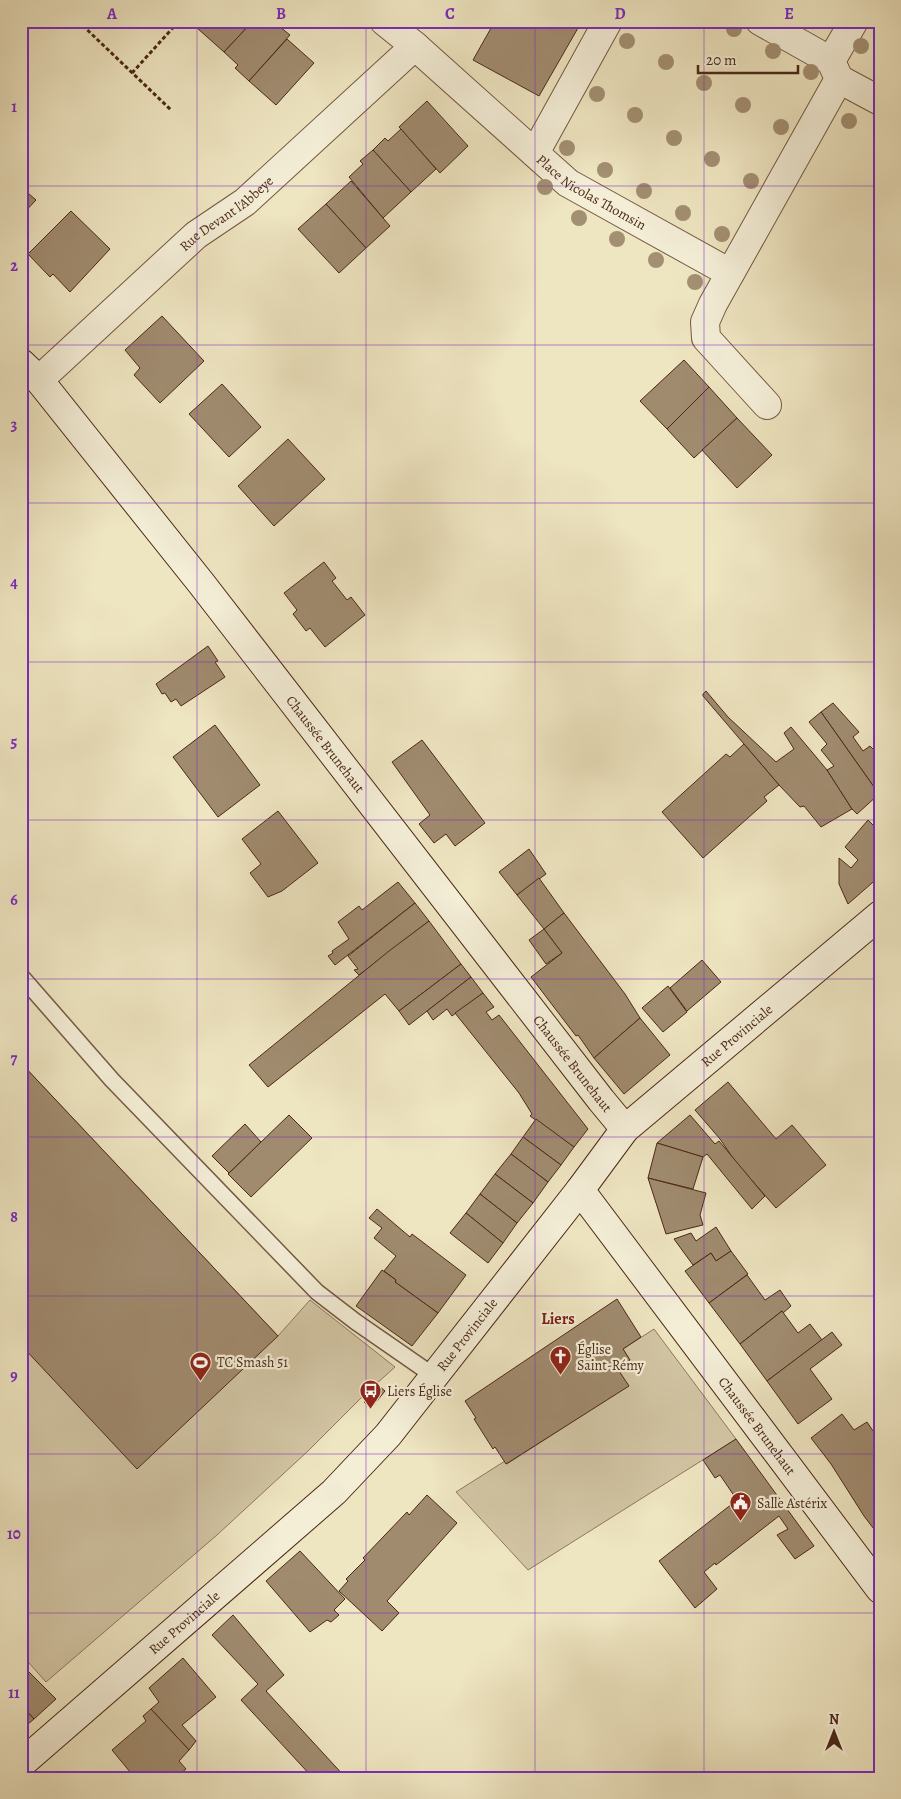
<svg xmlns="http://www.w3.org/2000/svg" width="901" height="1799" viewBox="0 0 901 1799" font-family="Alegreya,serif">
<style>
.green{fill:#d2c5a4;stroke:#8e775d}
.building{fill:#a08b6f;stroke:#4b2916}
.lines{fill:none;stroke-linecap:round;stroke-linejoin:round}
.lane-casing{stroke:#745841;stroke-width:18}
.street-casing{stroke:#745841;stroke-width:30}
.secondary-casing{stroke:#4b2916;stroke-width:30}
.path{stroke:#4b2916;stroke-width:3;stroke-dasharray:4 2.5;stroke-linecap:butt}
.lane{stroke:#f4eed7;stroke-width:15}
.street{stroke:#f4eed7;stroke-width:28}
.secondary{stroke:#f4eed7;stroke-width:28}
.tree{fill:#a38f72}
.grid{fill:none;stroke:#7b2cbf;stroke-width:1;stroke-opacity:0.55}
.labels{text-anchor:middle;stroke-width:4.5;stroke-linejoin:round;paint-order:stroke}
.street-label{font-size:14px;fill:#4b2916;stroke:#f4eed7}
.poi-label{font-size:14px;fill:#4b2916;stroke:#f4eed7;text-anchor:start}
.quarter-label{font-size:16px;font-weight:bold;fill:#7a1f14;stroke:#f4eed7}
.neatline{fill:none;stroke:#7b2cbf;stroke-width:2}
.grid-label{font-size:16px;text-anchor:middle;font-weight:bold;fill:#7b2cbf}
</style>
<rect width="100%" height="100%" fill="#eee5c1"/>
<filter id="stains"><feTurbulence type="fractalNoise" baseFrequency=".004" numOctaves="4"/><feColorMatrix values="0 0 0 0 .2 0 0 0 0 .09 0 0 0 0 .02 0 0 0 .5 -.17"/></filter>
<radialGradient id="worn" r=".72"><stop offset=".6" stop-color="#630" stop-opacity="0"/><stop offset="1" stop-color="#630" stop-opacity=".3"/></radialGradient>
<!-- green -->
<g class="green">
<polygon points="21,1063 278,1336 310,1300 395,1367 365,1394 308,1451 217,1535 46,1682 21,1654"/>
<polygon points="654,1329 736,1439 528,1570 456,1492 505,1461 507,1464 628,1386 617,1368 630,1360 623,1349"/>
</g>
<!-- building -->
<g class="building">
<polygon points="203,21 253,21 224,52 197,28"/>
<polygon points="253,21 276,21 275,23 290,35 249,81 235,68 238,65 224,52"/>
<polygon points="495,21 582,21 539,96 473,60"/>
<polygon points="287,39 314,63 276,105 249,81"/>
<polygon points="427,101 468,146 440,173 399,127"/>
<polygon points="401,129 436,169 411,192 373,150 385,138 388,141"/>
<polygon points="373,150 411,192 383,218 349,177 363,164 360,161"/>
<polygon points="351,181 390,226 366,248 326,204"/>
<polygon points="21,187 36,200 21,216"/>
<polygon points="326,204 366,248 339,273 298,229"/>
<polygon points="71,211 110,249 70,292 53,274 50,277 28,254"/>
<polygon points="162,316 204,361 160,403 134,375 140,368 125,350"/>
<polygon points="684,360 709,387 667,429 640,401"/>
<polygon points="222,384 261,427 229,457 189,414"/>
<polygon points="709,387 737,418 694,458 667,429"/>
<polygon points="737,418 772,455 737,488 702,450"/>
<polygon points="288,439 325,479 274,526 238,486"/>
<polygon points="324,562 336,578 332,581 347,600 351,597 365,615 325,647 310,628 306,631 293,614 297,610 284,593"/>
<polygon points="208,646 218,661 215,662 225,677 181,706 176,699 171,702 165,693 162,694 156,684"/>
<polygon points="706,691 728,717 776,762 794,749 784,733 791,727 827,770 852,809 821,827 804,806 800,807 779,785 703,696 703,694"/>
<polygon points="833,703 859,732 853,737 863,751 870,746 875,751 880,746 879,794 821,712"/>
<polygon points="821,712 879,794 857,814 852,809 827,770 834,766 821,750 827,744 809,722"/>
<polygon points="215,725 260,785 218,817 173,757"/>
<polygon points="422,740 485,823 455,846 446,834 434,843 419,824 430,815 392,762"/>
<polygon points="744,744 779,785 764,797 767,801 703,858 662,812 726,754 730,757"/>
<polygon points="278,811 318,863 282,891 268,897 250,873 261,864 242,839"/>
<polygon points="868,820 880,832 880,876 848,904 839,884 839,858 851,868 858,860 845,847"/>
<polygon points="529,849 546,874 517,895 499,872"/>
<polygon points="539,878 564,913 544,929 517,895"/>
<polygon points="398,882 415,903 335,965 328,956 333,953 332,951 349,939 338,922 359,906 362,910"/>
<polygon points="415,903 429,921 359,975 354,970 358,969 348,956"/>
<polygon points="564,913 625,994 640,1018 594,1058 578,1035 576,1036 531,977 562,953 544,929"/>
<polygon points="429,921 461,964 399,1011 385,994 268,1087 249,1065 389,951"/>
<polygon points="544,929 562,953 546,964 529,940"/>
<polygon points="702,960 721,982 687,1011 670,988"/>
<polygon points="461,964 471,977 409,1025 399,1011"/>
<polygon points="471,977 483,993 452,1016 447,1009 433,1020 427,1011"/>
<polygon points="668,986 687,1012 663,1032 642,1008"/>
<polygon points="483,993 494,1007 486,1012 492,1020 499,1015 588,1129 574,1147 530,1116 532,1114 519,1093 455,1013"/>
<polygon points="640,1018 670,1055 624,1094 594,1058"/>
<polygon points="21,1063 278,1336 137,1469 21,1345"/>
<polygon points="728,1082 776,1139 792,1125 826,1165 776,1208 735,1161 720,1139 695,1110"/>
<polygon points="289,1115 312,1138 251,1197 228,1174"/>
<polygon points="690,1115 715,1144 719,1141 765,1196 752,1209 707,1154 703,1157 657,1143"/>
<polygon points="536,1119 574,1147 561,1165 523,1137"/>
<polygon points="245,1124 261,1142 229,1173 212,1156"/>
<polygon points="523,1137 561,1165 548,1182 511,1154"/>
<polygon points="657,1143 703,1157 693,1189 648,1178"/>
<polygon points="511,1154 548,1182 533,1203 495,1174"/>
<polygon points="495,1174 533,1203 517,1223 480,1194"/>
<polygon points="648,1178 706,1193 700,1215 703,1225 666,1234"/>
<polygon points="480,1194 517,1223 503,1243 466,1213"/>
<polygon points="377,1209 410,1237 412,1234 466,1275 438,1313 395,1282 396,1280 384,1271 396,1256 374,1238 382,1228 369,1218"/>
<polygon points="466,1213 503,1243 488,1263 450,1233"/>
<polygon points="716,1227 731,1251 716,1261 711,1253 693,1265 674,1239 691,1233 696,1241"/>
<polygon points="731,1251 748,1274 709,1303 685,1271 711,1253 716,1261"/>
<polygon points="382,1270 396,1280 395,1282 438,1313 412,1346 356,1306"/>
<polygon points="747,1275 765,1300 780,1290 791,1306 783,1313 782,1311 740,1344 709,1303"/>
<polygon points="617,1299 641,1337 623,1349 630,1360 617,1368 629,1386 506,1464 495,1447 493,1449 474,1419 476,1418 465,1401"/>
<polygon points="782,1311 798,1333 810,1324 822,1340 767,1381 740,1344"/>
<polygon points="832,1332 842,1345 810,1369 832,1399 798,1424 767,1381"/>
<polygon points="378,1385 385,1391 371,1408 364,1402"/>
<polygon points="842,1414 854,1430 867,1422 873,1431 880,1426 880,1537 864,1516 831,1464 811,1438"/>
<polygon points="736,1439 814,1546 795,1559 777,1535 788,1529 779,1516 716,1565 715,1563 704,1572 717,1589 695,1608 659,1561 737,1500 720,1475 715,1478 703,1460"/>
<polygon points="427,1495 457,1523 387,1601 399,1613 382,1631 339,1591 348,1581 346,1579 365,1560 363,1558 407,1512 409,1515"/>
<polygon points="300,1551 345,1599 334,1610 339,1615 331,1622 327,1620 310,1632 266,1581"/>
<polygon points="233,1615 284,1675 266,1691 346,1778 313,1778 241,1700 258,1684 212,1635"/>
<polygon points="183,1658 216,1697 182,1725 196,1741 189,1750 151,1709 159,1702 149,1688"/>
<polygon points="27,1670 56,1699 34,1719 21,1705 21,1674"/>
<polygon points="21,1705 34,1719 21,1730"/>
<polygon points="151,1709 189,1750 179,1761 186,1769 175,1778 135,1778 112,1750 146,1721 143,1716"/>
</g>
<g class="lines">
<defs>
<polyline id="lane" points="21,976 112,1080 317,1292 356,1322 434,1376"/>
<g id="street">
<polyline points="760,21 831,61 839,79 713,304 705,322 706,338 767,405"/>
<path id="s1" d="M415,46l153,137 162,90"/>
<polyline points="831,61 854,21"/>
<polyline points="839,79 880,101"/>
<polyline points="535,153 608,21"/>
<path id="s2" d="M39,380l157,-145 49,-33 170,-156 -31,-25"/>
</g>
<g id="secondary">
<path id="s3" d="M21,363l18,17 162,203 400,517 24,29"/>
<path id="s4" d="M580,1190l300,399"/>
<path id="s5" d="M21,1764l313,-272 54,-57 192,-245 45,-61 255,-214"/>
</g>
</defs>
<!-- lane casing -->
<use href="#lane" class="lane-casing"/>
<!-- street casing -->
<use href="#street" class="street-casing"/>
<!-- secondary casing -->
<use href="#secondary" class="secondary-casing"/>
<!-- path -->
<g class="path">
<polyline points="78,21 171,110"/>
<polyline points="132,73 179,21"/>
</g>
<!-- lane -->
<use href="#lane" class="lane"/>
<!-- street -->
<use href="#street" class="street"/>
<!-- secondary -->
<use href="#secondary" class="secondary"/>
</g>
<!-- trees -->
<g class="tree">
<circle cx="734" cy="29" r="8"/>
<circle cx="627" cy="41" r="8"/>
<circle cx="861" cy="46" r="8"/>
<circle cx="773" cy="51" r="8"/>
<circle cx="666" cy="62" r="8"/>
<circle cx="811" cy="72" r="8"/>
<circle cx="704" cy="83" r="8"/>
<circle cx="597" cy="94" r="8"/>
<circle cx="743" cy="105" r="8"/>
<circle cx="635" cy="115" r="8"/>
<circle cx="849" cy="121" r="8"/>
<circle cx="781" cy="127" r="8"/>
<circle cx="674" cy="138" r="8"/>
<circle cx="567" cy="148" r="8"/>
<circle cx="712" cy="159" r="8"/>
<circle cx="605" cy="170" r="8"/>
<circle cx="751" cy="181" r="8"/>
<circle cx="545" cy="187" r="8"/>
<circle cx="644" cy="191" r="8"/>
<circle cx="683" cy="213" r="8"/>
<circle cx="579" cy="218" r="8"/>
<circle cx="722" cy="234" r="8"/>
<circle cx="617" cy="239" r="8"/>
<circle cx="656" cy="260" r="8"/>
<circle cx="695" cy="282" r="8"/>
</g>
<!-- grid -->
<path class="grid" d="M197,21v1757M366,21v1757M535,21v1757M704,21v1757M21,186h859M21,345h859M21,503h859M21,662h859M21,820h859M21,979h859M21,1137h859M21,1296h859M21,1454h859M21,1613h859"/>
<!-- icons -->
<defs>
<symbol id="church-pin" viewBox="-11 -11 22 30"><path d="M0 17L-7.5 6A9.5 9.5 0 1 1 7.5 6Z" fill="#8f2418" stroke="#f4eed7"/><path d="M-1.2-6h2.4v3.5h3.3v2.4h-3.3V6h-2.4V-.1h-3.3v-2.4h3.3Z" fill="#fff"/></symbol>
<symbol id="stadium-pin" viewBox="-11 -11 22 30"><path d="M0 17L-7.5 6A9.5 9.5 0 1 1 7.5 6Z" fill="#8f2418" stroke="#f4eed7"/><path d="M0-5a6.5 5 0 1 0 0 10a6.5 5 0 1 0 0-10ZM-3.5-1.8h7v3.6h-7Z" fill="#fff"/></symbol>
<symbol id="bus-pin" viewBox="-11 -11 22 30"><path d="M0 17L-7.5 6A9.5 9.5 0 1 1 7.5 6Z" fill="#8f2418" stroke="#f4eed7"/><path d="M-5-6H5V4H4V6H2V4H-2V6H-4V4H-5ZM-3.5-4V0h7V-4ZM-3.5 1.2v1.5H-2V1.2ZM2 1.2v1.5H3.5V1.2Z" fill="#fff"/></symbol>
<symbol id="civic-pin" viewBox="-11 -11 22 30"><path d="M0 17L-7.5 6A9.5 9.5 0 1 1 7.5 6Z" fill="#8f2418" stroke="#f4eed7"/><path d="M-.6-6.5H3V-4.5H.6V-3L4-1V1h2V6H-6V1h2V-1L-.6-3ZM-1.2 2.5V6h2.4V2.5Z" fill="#fff"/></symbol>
</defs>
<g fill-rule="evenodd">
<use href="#church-pin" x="548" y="1344" width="25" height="34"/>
<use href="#stadium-pin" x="188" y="1350" width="25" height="34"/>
<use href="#bus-pin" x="358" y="1378" width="25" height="34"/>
<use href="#civic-pin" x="728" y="1490" width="25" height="34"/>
</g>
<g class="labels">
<!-- street labels -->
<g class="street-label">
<text dy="5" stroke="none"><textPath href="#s1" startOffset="230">Place Nicolas Thomsin</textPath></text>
<text dy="5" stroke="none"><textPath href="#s2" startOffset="251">Rue Devant l'Abbeye</textPath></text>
<text dy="5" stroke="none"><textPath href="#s3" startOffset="488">Chaussée Brunehaut</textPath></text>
<text dy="5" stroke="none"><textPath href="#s5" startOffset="1026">Rue Provinciale</textPath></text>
<text dy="5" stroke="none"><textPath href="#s3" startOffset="892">Chaussée Brunehaut</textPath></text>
<text dy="5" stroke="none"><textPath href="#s5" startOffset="621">Rue Provinciale</textPath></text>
<text dy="5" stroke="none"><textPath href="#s4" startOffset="295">Chaussée Brunehaut</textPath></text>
<text dy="5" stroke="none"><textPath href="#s5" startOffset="216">Rue Provinciale</textPath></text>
</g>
<!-- poi labels -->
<g class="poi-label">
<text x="577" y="1354">Église<tspan x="577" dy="16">Saint-Rémy</tspan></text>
<text x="217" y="1367">TC Smash 51</text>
<text x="387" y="1396">Liers Église</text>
<text x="757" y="1508">Salle Astérix</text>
</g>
<!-- quarter labels -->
<g class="quarter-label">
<text x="558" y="1324">Liers</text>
</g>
</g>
<!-- margin -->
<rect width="901" height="1799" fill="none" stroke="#eee5c1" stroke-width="55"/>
<!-- north arrow -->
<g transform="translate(834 1732)" stroke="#f4eed7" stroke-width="4" paint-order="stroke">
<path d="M0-4L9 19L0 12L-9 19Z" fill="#4b2916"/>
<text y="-8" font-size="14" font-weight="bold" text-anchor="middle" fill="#4b2916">N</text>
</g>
<!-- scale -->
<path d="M698 65v8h100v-8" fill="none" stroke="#4b2916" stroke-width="2.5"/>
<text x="706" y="65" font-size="15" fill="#4b2916" stroke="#f4eed7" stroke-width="4" paint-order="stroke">20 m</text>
<rect x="28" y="28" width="846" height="1744" class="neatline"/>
<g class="grid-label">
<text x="112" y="19">A</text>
<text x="281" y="19">B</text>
<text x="450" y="19">C</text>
<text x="620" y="19">D</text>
<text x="789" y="19">E</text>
<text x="14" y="112">1</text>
<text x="14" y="271">2</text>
<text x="14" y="430">3</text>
<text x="14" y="588">4</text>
<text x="14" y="747">5</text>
<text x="14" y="905">6</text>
<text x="14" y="1064">7</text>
<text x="14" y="1222">8</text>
<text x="14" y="1381">9</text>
<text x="14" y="1539">10</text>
<text x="14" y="1698">11</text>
</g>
<rect width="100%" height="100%" filter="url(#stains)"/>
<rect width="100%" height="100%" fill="url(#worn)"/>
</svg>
